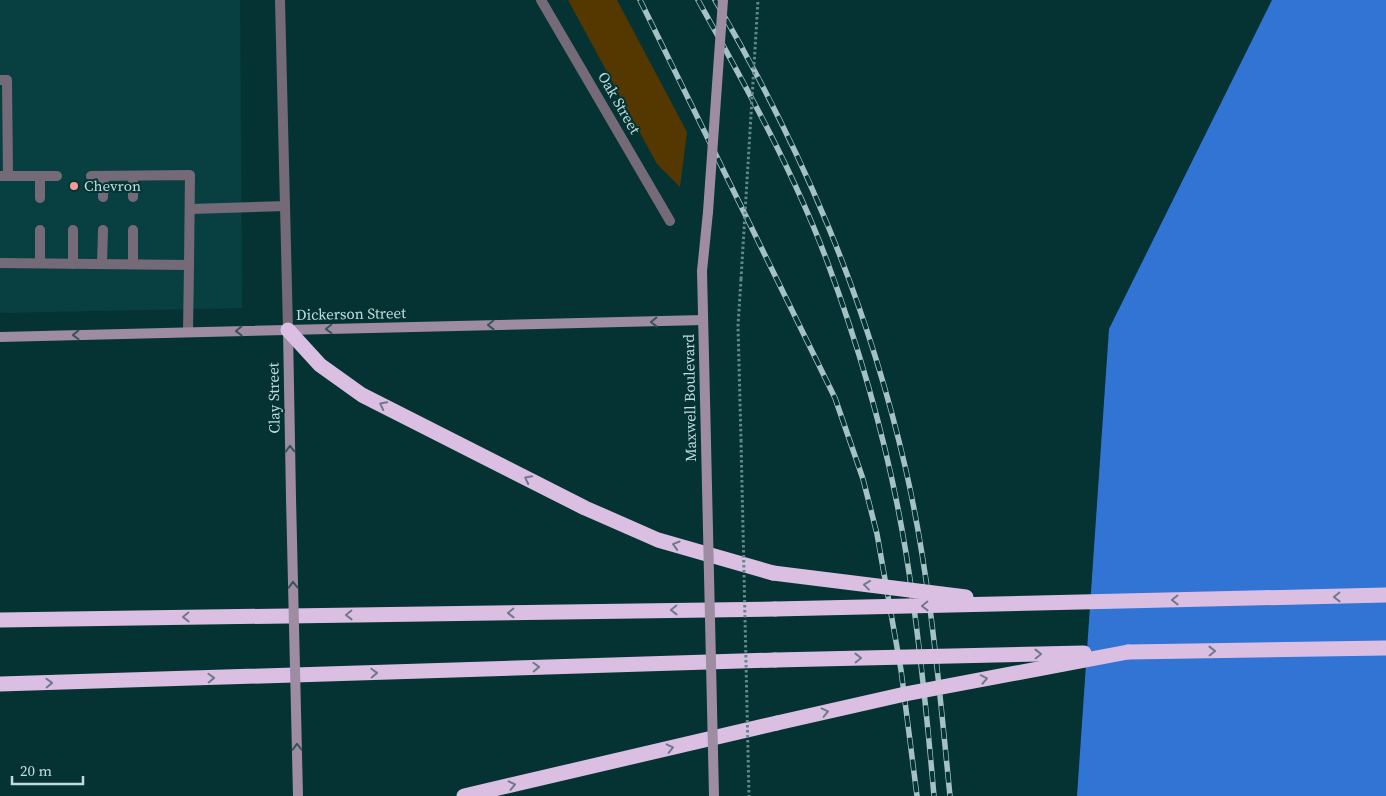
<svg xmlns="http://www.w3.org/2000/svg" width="1386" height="796" viewBox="0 0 1386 796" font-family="'Source Serif 4',serif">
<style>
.built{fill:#084042}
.green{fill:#543800}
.water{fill:#3274d4}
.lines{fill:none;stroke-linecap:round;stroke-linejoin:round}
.path{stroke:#638889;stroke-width:3;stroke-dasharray:2.5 2.5;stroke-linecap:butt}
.service{stroke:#756a78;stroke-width:10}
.minor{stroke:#756a78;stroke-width:10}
.secondary{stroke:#9e8ca3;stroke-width:10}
.motorway{stroke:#dbbfe3;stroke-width:15}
.rail-casing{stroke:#a4c2c3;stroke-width:5.5}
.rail{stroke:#053334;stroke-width:4;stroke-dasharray:11;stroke-linecap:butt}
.path-bridge{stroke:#638889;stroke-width:3;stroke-dasharray:2.5 2.5;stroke-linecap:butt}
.secondary-bridge{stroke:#9e8ca3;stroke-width:10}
.motorway-bridge{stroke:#dbbfe3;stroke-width:15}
.oneway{stroke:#3b525b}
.oneway2{stroke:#70798c}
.poi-dot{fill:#f59b9d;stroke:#053334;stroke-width:2}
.labels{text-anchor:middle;stroke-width:4;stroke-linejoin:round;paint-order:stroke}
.street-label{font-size:15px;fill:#c0dbdc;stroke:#053334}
.poi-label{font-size:15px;fill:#c0dbdc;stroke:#053334;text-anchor:start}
</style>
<rect width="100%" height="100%" fill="#053334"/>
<!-- built -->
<polygon class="built" points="0,0 240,0 242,308 0,313"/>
<!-- green -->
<polygon class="green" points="568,0 617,0 687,132 680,187 657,164"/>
<!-- water -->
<polygon class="water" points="1272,0 1386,0 1386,796 1077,796 1109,329"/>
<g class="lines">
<!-- path -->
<polyline class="path" points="741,279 738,326 741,440"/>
<!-- service -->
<g class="service">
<polyline points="0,80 7,80 8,176"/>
<polyline points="0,176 57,176"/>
<polyline points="40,176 40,198"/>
<polyline points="103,197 104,176"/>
<polyline points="133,197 133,176"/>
<polyline points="190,209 285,206"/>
<polyline points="40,230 40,263"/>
<polyline points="73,230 73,264"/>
<polyline points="133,230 133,264"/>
<polyline points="0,263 189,265 190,175 91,176"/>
<polyline points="102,264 103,230"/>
<polyline points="188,332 189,265"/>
</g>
<!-- minor -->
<g class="minor">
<polyline points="280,0 288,330"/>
<polyline points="541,0 670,221"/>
</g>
<!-- secondary -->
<g class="secondary">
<polyline points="288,330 291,498"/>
<polyline points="0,337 703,320"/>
<polyline points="706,442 702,271 708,212"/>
</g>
<!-- motorway -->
<g class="motorway">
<polyline points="288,330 320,365 362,395 585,508 658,540 773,573"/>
<polyline points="0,620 775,609"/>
<polyline points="1128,652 1386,648"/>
<polyline points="0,684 775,660"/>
<polyline points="464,796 777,723"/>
</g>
<defs>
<g id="rail">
<polyline points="640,0 835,398 863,479 877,534 901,670 917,796"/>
<path d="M698,0c47,85 95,170 129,261 35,94 63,193 79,292 13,81 21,162 28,243"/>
<path d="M715,0c87,149 151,298 190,466 25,108 34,220 45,330"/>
</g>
</defs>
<!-- rail casing -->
<use href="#rail" class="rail-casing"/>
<!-- rail -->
<use href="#rail" class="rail"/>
<!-- path-bridge -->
<g class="path-bridge">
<polyline points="741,279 758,0"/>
<polyline points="741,440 749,796"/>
</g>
<!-- secondary-bridge -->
<g class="secondary-bridge">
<polyline points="708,212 723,0"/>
<polyline points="706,442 714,796"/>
<polyline points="291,498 298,796"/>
</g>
<!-- motorway-bridge -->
<g class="motorway-bridge">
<polyline points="773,573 966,597"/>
<polyline points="775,609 1386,595"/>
<polyline points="775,660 1084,653"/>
<polyline points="777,723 905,694 1128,652"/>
</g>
</g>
<!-- one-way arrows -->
<defs><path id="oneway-chevron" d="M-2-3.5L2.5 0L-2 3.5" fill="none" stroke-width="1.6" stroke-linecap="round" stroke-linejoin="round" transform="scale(1.25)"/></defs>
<g class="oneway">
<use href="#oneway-chevron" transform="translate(654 322) rotate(179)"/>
<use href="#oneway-chevron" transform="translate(491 325) rotate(179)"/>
<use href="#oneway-chevron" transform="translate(329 329) rotate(179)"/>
<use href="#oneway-chevron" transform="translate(239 331) rotate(179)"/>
<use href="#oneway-chevron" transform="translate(76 335) rotate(178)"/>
<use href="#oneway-chevron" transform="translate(290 449) rotate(-91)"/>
<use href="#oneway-chevron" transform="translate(293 585) rotate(-91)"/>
<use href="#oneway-chevron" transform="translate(297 747) rotate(-91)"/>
</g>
<g class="oneway2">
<use href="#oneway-chevron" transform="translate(383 405) rotate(-153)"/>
<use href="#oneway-chevron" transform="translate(528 479) rotate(-153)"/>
<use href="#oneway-chevron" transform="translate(676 545) rotate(-164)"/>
<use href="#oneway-chevron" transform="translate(867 585) rotate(-173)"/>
<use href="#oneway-chevron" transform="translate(1337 597) rotate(179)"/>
<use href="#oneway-chevron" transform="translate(1175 600) rotate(179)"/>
<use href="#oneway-chevron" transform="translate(925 606) rotate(179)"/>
<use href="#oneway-chevron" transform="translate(674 610) rotate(179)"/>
<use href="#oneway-chevron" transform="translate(511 613) rotate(179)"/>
<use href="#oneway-chevron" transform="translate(349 615) rotate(179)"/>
<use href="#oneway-chevron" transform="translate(186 617) rotate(179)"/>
<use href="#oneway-chevron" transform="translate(1212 651) rotate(-1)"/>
<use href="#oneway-chevron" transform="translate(1038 654) rotate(-1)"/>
<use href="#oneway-chevron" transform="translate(858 658) rotate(-1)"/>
<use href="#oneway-chevron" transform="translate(536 667) rotate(-2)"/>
<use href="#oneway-chevron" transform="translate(374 673) rotate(-2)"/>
<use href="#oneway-chevron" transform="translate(211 678) rotate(-2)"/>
<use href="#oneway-chevron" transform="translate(984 679) rotate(-11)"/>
<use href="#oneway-chevron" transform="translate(49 683) rotate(-2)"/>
<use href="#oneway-chevron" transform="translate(825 712) rotate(-13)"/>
<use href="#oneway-chevron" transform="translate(670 748) rotate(-13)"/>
<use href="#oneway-chevron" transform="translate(512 785) rotate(-13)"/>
</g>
<!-- markers -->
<circle class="poi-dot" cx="74" cy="186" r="5"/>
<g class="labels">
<!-- street labels -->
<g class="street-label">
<text transform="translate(619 103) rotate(60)" y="5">Oak Street</text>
<text transform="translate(351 314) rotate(-1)" y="5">Dickerson Street</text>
<text transform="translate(274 398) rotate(-91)" y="5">Clay Street</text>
<text transform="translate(690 398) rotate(-91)" y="5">Maxwell Boulevard</text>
</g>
<!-- poi labels -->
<g class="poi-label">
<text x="84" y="191">Chevron</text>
</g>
</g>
<!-- scale -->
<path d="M12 776v8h71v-8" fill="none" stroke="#c0dbdc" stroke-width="2.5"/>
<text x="20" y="776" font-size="15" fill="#c0dbdc" stroke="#053334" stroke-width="4" paint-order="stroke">20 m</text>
</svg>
